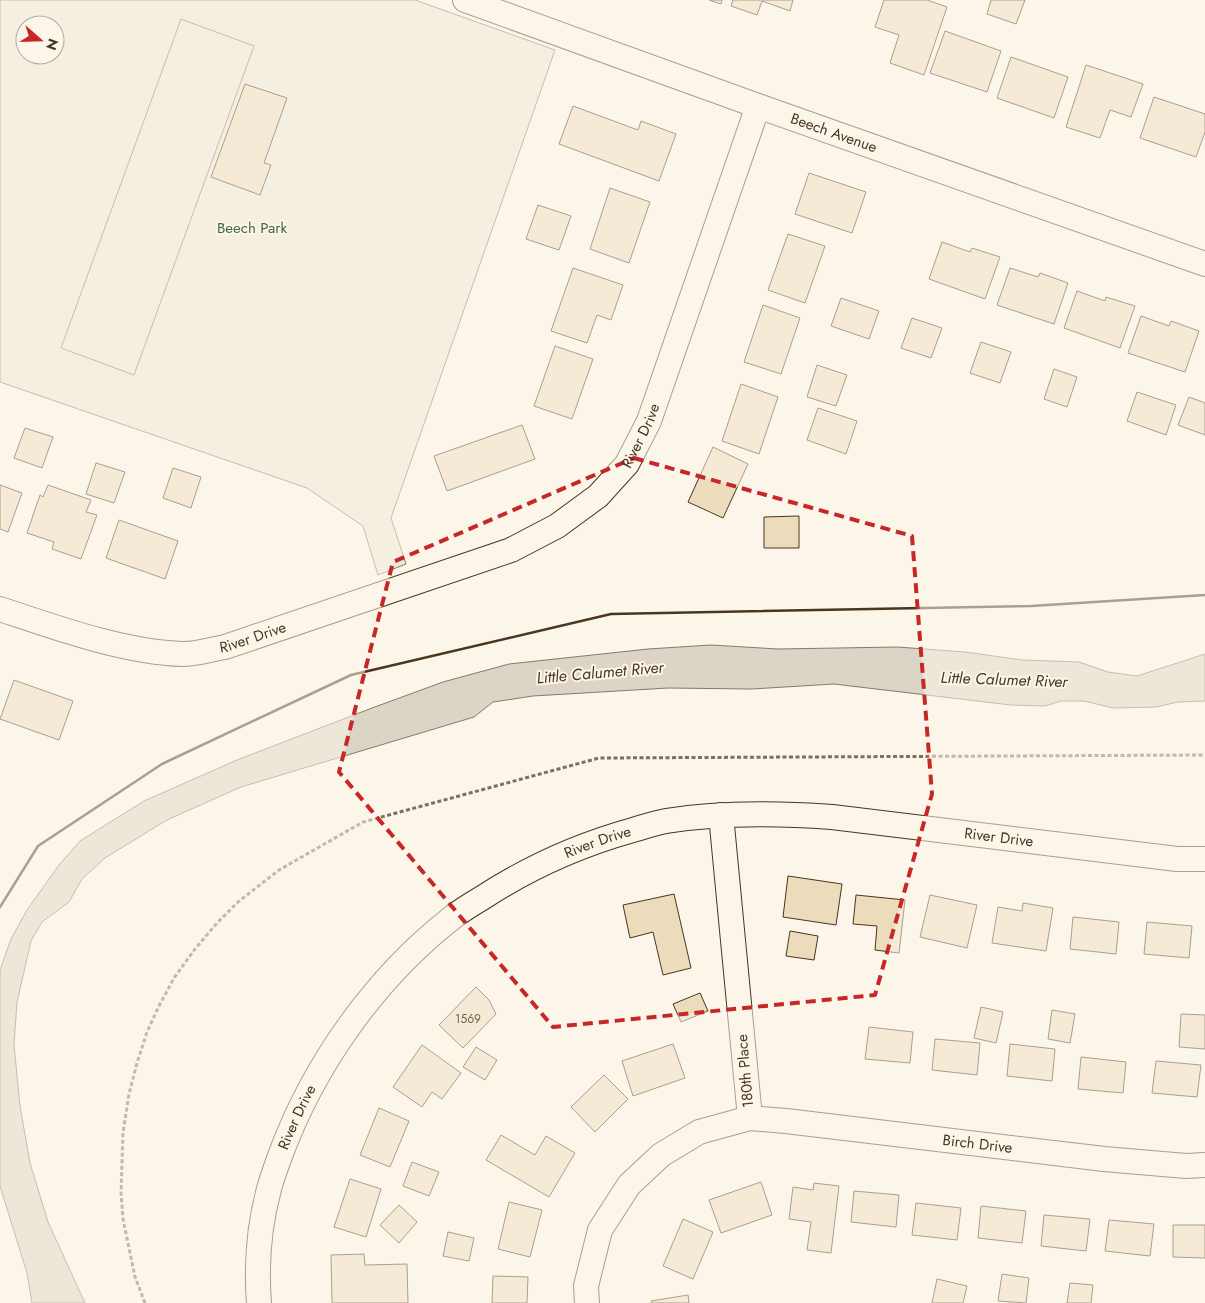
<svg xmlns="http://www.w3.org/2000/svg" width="1205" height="1303" viewBox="0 0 1205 1303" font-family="Jost,sans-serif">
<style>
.green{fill:#ede6d9;stroke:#887966;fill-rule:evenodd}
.parking{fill:#ede7d9;stroke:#887966}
.water{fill:#dcd4c6;stroke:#887966}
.building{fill:#ecdcbc;stroke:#4a3520}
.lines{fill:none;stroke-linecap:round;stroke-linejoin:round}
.street-casing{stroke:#4a3520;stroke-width:26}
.path{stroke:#7f6f5c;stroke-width:3;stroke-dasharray:4 2.5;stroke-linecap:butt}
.street{stroke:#fbf6e9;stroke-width:24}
.wall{stroke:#4a3520;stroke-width:2.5}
.marked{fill:none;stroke:#c62828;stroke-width:4;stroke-dasharray:10 6;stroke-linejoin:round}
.labels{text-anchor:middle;stroke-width:4;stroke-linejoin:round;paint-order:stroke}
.number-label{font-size:12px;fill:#725f47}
.street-label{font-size:15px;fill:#4a3520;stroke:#fbf6e9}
.park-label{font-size:15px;fill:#436837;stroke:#fbf6e9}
.water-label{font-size:16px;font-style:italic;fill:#4a3520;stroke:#fbf6e9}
</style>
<rect width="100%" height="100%" fill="#fbf6e9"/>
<!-- green -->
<path class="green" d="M0,0h415l140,50 -164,468 15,46 -28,11 -15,-49 -56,-38 -307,-106zM25,25h30v30h-30z"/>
<!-- parking -->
<polygon class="parking" points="181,19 254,46 134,375 61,348"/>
<!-- water -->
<polygon class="water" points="711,645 778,649 897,647 965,652 1022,660 1079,662 1108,672 1137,676 1205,654 1205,701 1178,702 1156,707 1113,708 1084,701 1061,701 1045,706 1011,705 834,684 752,689 668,688 533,696 493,702 474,717 241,787 167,820 105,858 82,879 69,902 42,922 31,941 17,1002 14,1045 20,1106 30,1163 48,1222 85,1303 32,1303 27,1273 0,1186 0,970 11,939 27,910 59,865 80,841 144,801 237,760 372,708 443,682 509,664 648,649"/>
<!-- building -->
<g class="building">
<polygon points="709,0 722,0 721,4"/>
<polygon points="733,0 793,0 790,11 762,1 757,15 731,6"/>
<polygon points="884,0 927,0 947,7 924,75 890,63 899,35 875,27"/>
<polygon points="991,0 1025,0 1016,24 987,14"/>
<polygon points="945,31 1001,51 987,92 930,73"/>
<polygon points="1011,57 1068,77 1054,118 997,98"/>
<polygon points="1086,65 1143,84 1131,117 1110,110 1100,138 1066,127"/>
<polygon points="245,84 287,98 264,163 271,165 260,195 211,177"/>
<polygon points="1154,97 1205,114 1205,132 1196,157 1140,138"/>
<polygon points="573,106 638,130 641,121 676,134 659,181 559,144"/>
<polygon points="809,173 866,192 852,233 795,214"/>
<polygon points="610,188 650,202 629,263 590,249"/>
<polygon points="538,205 571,216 559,250 526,239"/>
<polygon points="788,234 825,246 805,303 768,290"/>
<polygon points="942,242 970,252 972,248 1000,257 985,299 929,279"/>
<polygon points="573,268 623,285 611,320 597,315 587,343 551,331"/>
<polygon points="1010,268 1038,277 1040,273 1068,283 1054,324 997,305"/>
<polygon points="1077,291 1105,301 1106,297 1135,306 1120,348 1064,328"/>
<polygon points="841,298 879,311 869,339 831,326"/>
<polygon points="763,305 800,318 781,374 744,362"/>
<polygon points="1141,316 1169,326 1171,321 1199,331 1185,372 1128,353"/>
<polygon points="912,318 942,328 931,358 901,348"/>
<polygon points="981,342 1011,352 1000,383 970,373"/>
<polygon points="555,346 593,359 572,419 534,406"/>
<polygon points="817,365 847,375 836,406 807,397"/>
<polygon points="1054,369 1077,377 1067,407 1044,399"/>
<polygon points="741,384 778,397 759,454 722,441"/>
<polygon points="1137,392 1176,405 1166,435 1127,421"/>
<polygon points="1189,397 1205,403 1205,435 1178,425"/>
<polygon points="818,408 857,421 846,454 807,440"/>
<polygon points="522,425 535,459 447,491 434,456"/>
<polygon points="25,428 53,437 42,468 14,458"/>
<polygon points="713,447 748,464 723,518 688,502"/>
<polygon points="96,463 125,472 114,503 86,494"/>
<polygon points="173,468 201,477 191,508 163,498"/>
<polygon points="0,485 22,493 8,532 0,529"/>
<polygon points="48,485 91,500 86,512 97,515 81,559 52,549 54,542 27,533 40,495 43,497"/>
<polygon points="799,516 799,548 764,548 764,517"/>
<polygon points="119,520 178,541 165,579 106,558"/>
<polygon points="14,680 73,701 59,740 0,719"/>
<polygon points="788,876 842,884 836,925 783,917"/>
<polygon points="674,894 691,968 663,975 653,932 630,938 623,905"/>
<polygon points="856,895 905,900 899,953 875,950 877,926 853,924"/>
<polygon points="930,895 977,905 967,948 920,937"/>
<polygon points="1023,903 1053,908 1046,951 992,943 998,907 1022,911"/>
<polygon points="1073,917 1119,922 1116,954 1070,949"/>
<polygon points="1147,922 1192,926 1189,958 1144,954"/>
<polygon points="790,931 818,936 814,960 786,956"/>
<polygon points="476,987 489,1000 496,1014 463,1048 439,1025"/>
<polygon points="700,993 708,1011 681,1022 673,1004"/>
<polygon points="981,1007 1003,1012 996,1043 974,1038"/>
<polygon points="1052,1010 1075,1014 1070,1043 1048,1039"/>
<polygon points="1181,1014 1205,1015 1205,1049 1179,1047"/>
<polygon points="869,1027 913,1032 910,1063 865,1059"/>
<polygon points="935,1039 980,1043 977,1075 932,1070"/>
<polygon points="673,1044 685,1078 633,1096 622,1061"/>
<polygon points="1010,1044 1055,1049 1052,1081 1007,1076"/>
<polygon points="422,1045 461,1073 442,1099 432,1092 422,1107 393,1087"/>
<polygon points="476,1047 497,1060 485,1080 463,1067"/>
<polygon points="1081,1057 1126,1062 1123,1093 1078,1089"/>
<polygon points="1156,1061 1201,1065 1197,1097 1152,1093"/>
<polygon points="604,1075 628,1099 595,1132 571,1107"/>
<polygon points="379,1108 409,1121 390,1167 360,1155"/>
<polygon points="501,1135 535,1155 546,1136 575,1153 549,1197 486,1160"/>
<polygon points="412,1162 439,1172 429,1196 403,1186"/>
<polygon points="350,1179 381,1189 366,1237 334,1227"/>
<polygon points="761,1182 772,1215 721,1233 709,1200"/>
<polygon points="814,1183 839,1186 831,1253 807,1250 811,1222 789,1219 793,1187 813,1190"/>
<polygon points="854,1191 899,1195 896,1227 851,1222"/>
<polygon points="509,1202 542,1210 530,1257 498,1249"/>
<polygon points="916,1203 961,1208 957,1240 912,1235"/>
<polygon points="399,1205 417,1222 399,1243 380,1225"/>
<polygon points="981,1206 1026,1211 1022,1243 978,1238"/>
<polygon points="1044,1215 1090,1219 1086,1251 1041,1246"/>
<polygon points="683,1219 713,1232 693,1279 663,1266"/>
<polygon points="1109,1220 1154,1224 1150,1256 1105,1251"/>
<polygon points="1173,1225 1205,1225 1205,1258 1173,1257"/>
<polygon points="448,1232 474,1238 469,1261 443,1256"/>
<polygon points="364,1254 365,1265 407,1264 408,1303 332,1303 331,1255"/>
<polygon points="1002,1274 1029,1278 1026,1303 998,1301"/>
<polygon points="493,1276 528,1277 527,1303 492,1303"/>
<polygon points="937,1279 967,1286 963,1303 932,1303"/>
<polygon points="1070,1283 1093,1285 1091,1303 1067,1303"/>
<polygon points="688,1295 689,1303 652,1303 651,1301"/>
</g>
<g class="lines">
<defs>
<g id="street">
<path id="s1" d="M465,0l293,106 447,158"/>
<path id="s2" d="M0,609c54,18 126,44 183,45 14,0 29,-5 42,-7l286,-97 46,-24 41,-30 29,-32 22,-43 109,-315"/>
<path id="s3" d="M750,1118l36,3 318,38 82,7 19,-1"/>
<path id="s4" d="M259,1303c-3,-38 0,-77 10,-114 3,-11 7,-22 11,-33 34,-92 95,-178 173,-239 9,-7 19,-13 29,-19 46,-30 97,-53 151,-68 10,-3 22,-7 33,-9 55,-9 110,-8 166,-4l345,42h28"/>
<polyline points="587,1303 586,1286 600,1230 629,1185 661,1155 699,1132 750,1118 721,815"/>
</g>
</defs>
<!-- street casing -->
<use href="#street" class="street-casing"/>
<!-- path -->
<polyline class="path" points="145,1303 135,1277 123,1219 121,1193 123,1133 129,1094 137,1063 147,1032 159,1006 174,978 195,949 217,923 238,902 279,870 363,822 599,758 1205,755"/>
<!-- street -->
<use href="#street" class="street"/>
<!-- wall -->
<polyline class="wall" points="0,907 38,846 162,764 351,675 611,614 1031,606 1205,595"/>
</g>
<!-- marked area -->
<path d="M0 0H1205V1303H0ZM634,458l278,78 20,258 -57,201 -322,32 -214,-255 54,-210z" fill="#fbf6e9" fill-opacity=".55" fill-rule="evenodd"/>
<path class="marked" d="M634,458l278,78 20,258 -57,201 -322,32 -214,-255 54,-210z"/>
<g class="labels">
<!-- number labels -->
<g class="number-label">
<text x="468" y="1023">1569</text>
</g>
<!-- street labels -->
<g class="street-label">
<text dy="5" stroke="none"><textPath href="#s1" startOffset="392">Beech Avenue</textPath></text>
<text dy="5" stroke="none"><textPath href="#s2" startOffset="711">River Drive</textPath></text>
<text dy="5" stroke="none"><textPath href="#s2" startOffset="261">River Drive</textPath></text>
<text dy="5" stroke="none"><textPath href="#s4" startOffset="1018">River Drive</textPath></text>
<text dy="5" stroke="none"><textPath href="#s4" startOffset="612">River Drive</textPath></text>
<text transform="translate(745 1071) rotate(-95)" y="5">180th Place</text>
<text dy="5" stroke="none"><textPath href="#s4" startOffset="192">River Drive</textPath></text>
<text dy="5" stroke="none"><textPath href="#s3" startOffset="229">Birch Drive</textPath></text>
</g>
<!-- park labels -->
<g class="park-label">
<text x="252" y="233">Beech Park</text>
</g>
<!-- water labels -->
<g class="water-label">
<text transform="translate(600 672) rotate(-5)" y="6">Little Calumet River</text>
<text transform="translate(1004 679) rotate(2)" y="6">Little Calumet River</text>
</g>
</g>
<!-- north arrow -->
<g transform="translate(40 40) rotate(110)"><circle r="24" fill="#fbf6e9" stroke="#b4a999"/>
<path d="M0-4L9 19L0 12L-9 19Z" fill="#c62828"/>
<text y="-8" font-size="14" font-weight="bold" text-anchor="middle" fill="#4a3520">N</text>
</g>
</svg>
